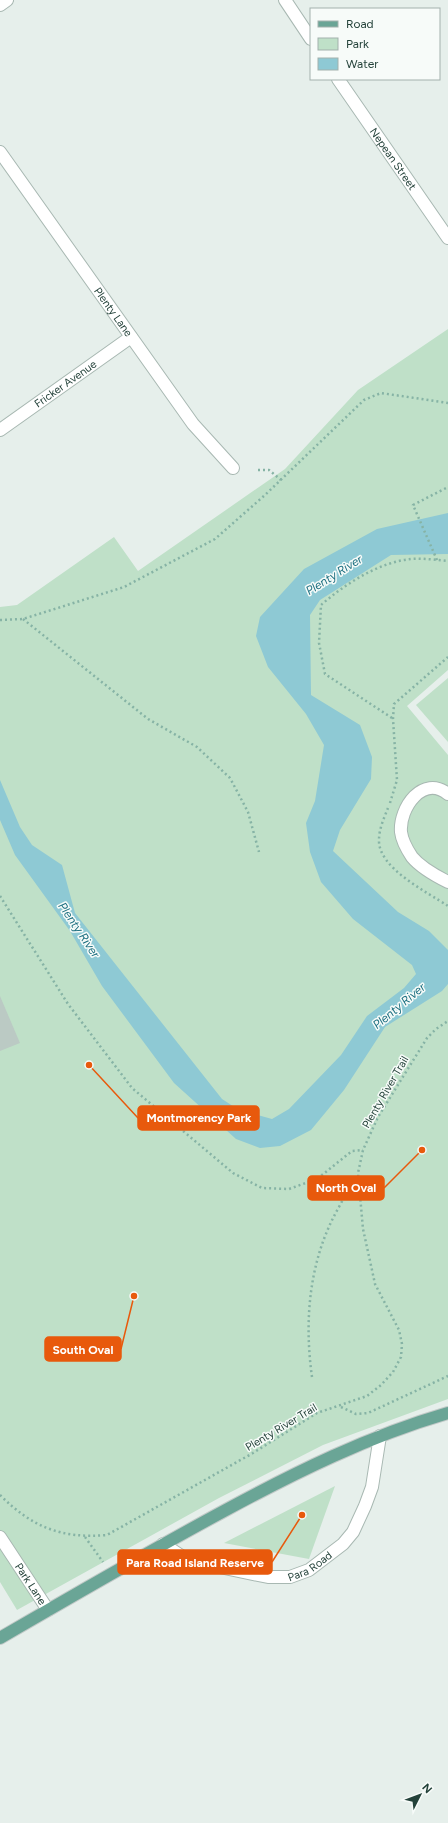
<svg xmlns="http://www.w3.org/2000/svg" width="448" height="1823" viewBox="0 0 448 1823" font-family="Figtree,sans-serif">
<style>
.green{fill:#bfe0c8}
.water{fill:#8ec9d4}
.building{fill:#bbcac4}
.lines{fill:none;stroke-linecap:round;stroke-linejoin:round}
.minor-casing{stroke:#a8b8b2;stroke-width:14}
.major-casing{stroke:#c2cac8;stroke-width:14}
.path{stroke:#86b3a5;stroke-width:2.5;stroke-dasharray:2 3;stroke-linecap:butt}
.minor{stroke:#fff;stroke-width:12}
.major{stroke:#6aa596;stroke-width:12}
.labels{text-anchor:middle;stroke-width:3;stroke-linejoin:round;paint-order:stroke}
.street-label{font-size:11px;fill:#24423a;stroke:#f7fbf9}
.water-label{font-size:12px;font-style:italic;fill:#1c6f80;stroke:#f7fbf9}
.leader{fill:none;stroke:#e8590c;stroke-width:1.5}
.callout-dot{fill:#e8590c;stroke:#f7fbf9;stroke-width:1.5}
.callout{fill:#e8590c;stroke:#e8590c;stroke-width:1.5}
.callout-label{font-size:12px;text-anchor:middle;font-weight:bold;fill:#fff}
</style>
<rect width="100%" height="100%" fill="#e6efeb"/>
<!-- green -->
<g class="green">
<polygon points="448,329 448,670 407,706 448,755 448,1399 323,1445 219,1498 17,1610 0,1582 0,607 17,605 114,537 138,571 285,469 358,390"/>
<polygon points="448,678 448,742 416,705"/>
<polygon points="335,1486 309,1559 224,1543"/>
</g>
<!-- water -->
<polygon class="water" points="448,513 448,554 391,555 320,600 310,615 311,695 360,725 372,757 371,779 340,830 333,851 398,912 429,931 448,950 448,984 442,991 385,1027 344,1090 311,1130 280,1146 260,1148 236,1139 174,1083 102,986 70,931 15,855 0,820 0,780 20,827 32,845 62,865 75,913 222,1099 239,1110 272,1119 289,1109 341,1055 367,1016 404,988 416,974 412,965 353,919 321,882 310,852 306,823 315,801 324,745 306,714 268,667 256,636 260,617 304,569 377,529"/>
<!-- building -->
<polygon class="building" points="0,996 20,1043 0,1051"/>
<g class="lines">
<defs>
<g id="minor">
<polyline points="285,0 311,39"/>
<polyline points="0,5 7,0"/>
<path id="s1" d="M338,79l110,159"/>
<path id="s2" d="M0,152l193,272 40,44"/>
<path id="s3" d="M0,430l131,-93"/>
<path d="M448,794c-25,-20 -49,14 -47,38 1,8 7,19 11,25 9,11 24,19 36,25"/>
<path id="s4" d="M0,1537l48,73"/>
<path id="s5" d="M163,1544l20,13 13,5 72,15h22l19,-7 34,-26 10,-12 12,-26 7,-19 8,-51"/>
</g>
<path id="major" d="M0,1638c74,-43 148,-86 224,-127 72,-39 145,-75 224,-98"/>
</defs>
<!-- minor casing -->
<use href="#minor" class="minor-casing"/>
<!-- major casing -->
<use href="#major" class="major-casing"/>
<!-- path -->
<g class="path">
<polyline points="258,470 269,470 281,480"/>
<polyline points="437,560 413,505 448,487"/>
<polyline points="23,619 148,719 197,747 230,778 248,812 259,852"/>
<polyline points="0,620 23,619 124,587 215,539 265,495 364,400 381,393 448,403"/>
<path d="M392,718l-67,-44 -6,-31 2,-38c24,-21 58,-43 90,-46 12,-1 25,1 37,2"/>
<polyline points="390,803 397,780 393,719 394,704 448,657"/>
<path d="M388,808c-4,10 -9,21 -9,32 -1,28 48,52 69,66"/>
<polyline points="0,896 68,1004 132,1088 233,1173 262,1188 289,1189 314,1180 322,1175 352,1151 363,1150"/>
<path d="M312,1377c-8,-57 -3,-118 27,-170 5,-9 8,-18 19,-22"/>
<polyline points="341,1407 356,1414 368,1413 448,1376"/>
<path d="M0,1495c32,32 61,44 107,40l146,-82 64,-40 50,-17 14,-11 12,-13 8,-15 1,-13 -3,-14 -24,-46 -3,-14 -9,-41 -5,-56 5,-23 15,-33 49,-79 9,-9 12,-8"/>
<polyline points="85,1537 103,1562"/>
</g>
<!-- minor -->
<use href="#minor" class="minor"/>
<!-- major -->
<use href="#major" class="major"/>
</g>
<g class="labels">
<!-- street labels -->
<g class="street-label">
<text dy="4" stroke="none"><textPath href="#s1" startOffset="97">Nepean Street</textPath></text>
<text dy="4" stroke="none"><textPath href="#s2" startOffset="196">Plenty Lane</textPath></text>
<text dy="4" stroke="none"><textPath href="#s3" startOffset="80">Fricker Avenue</textPath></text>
<text transform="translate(385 1092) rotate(-60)" y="4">Plenty River Trail</text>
<text transform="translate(281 1427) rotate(-31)" y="4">Plenty River Trail</text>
<text dy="4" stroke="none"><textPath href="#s5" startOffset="156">Para Road</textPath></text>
<text dy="4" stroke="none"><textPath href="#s4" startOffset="56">Park Lane</textPath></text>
</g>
<!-- water labels -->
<g class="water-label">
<text transform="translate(334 575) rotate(-32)" y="4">Plenty River</text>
<text transform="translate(79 930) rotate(56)" y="4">Plenty River</text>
<text transform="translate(399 1006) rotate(-40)" y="4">Plenty River</text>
</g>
</g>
<!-- callouts -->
<path class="leader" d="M89 1065L138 1118M422 1150L384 1188M134 1296L121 1349M302 1515L272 1562"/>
<g class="callout-dot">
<circle cx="89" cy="1065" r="4"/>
<circle cx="422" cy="1150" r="4"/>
<circle cx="134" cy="1296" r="4"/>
<circle cx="302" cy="1515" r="4"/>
</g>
<g class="callout">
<rect x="138" y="1106" width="121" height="24" rx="4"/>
<rect x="308" y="1176" width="76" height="24" rx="4"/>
<rect x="45" y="1337" width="76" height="24" rx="4"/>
<rect x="118" y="1550" width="154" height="24" rx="4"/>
</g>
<g class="callout-label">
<text x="199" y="1122">Montmorency Park</text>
<text x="346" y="1192">North Oval</text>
<text x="83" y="1354">South Oval</text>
<text x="195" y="1567">Para Road Island Reserve</text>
</g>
<!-- legend -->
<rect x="310" y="8" width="130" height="72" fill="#f7fbf9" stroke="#a3b1ad"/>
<rect x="318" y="21" width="20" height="6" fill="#6aa596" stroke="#a3b1ad"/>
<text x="346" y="28" font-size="12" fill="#24423a">Road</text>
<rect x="318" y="38" width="20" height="12" fill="#bfe0c8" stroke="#a3b1ad"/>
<text x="346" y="48" font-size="12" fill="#24423a">Park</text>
<rect x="318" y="58" width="20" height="12" fill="#8ec9d4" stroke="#a3b1ad"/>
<text x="346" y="68" font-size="12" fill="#24423a">Water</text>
<!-- north arrow -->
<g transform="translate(420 1795) rotate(48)" stroke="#f7fbf9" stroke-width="3" paint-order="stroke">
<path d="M0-3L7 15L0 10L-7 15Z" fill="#24423a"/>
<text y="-6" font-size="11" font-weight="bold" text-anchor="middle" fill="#24423a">N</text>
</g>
</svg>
